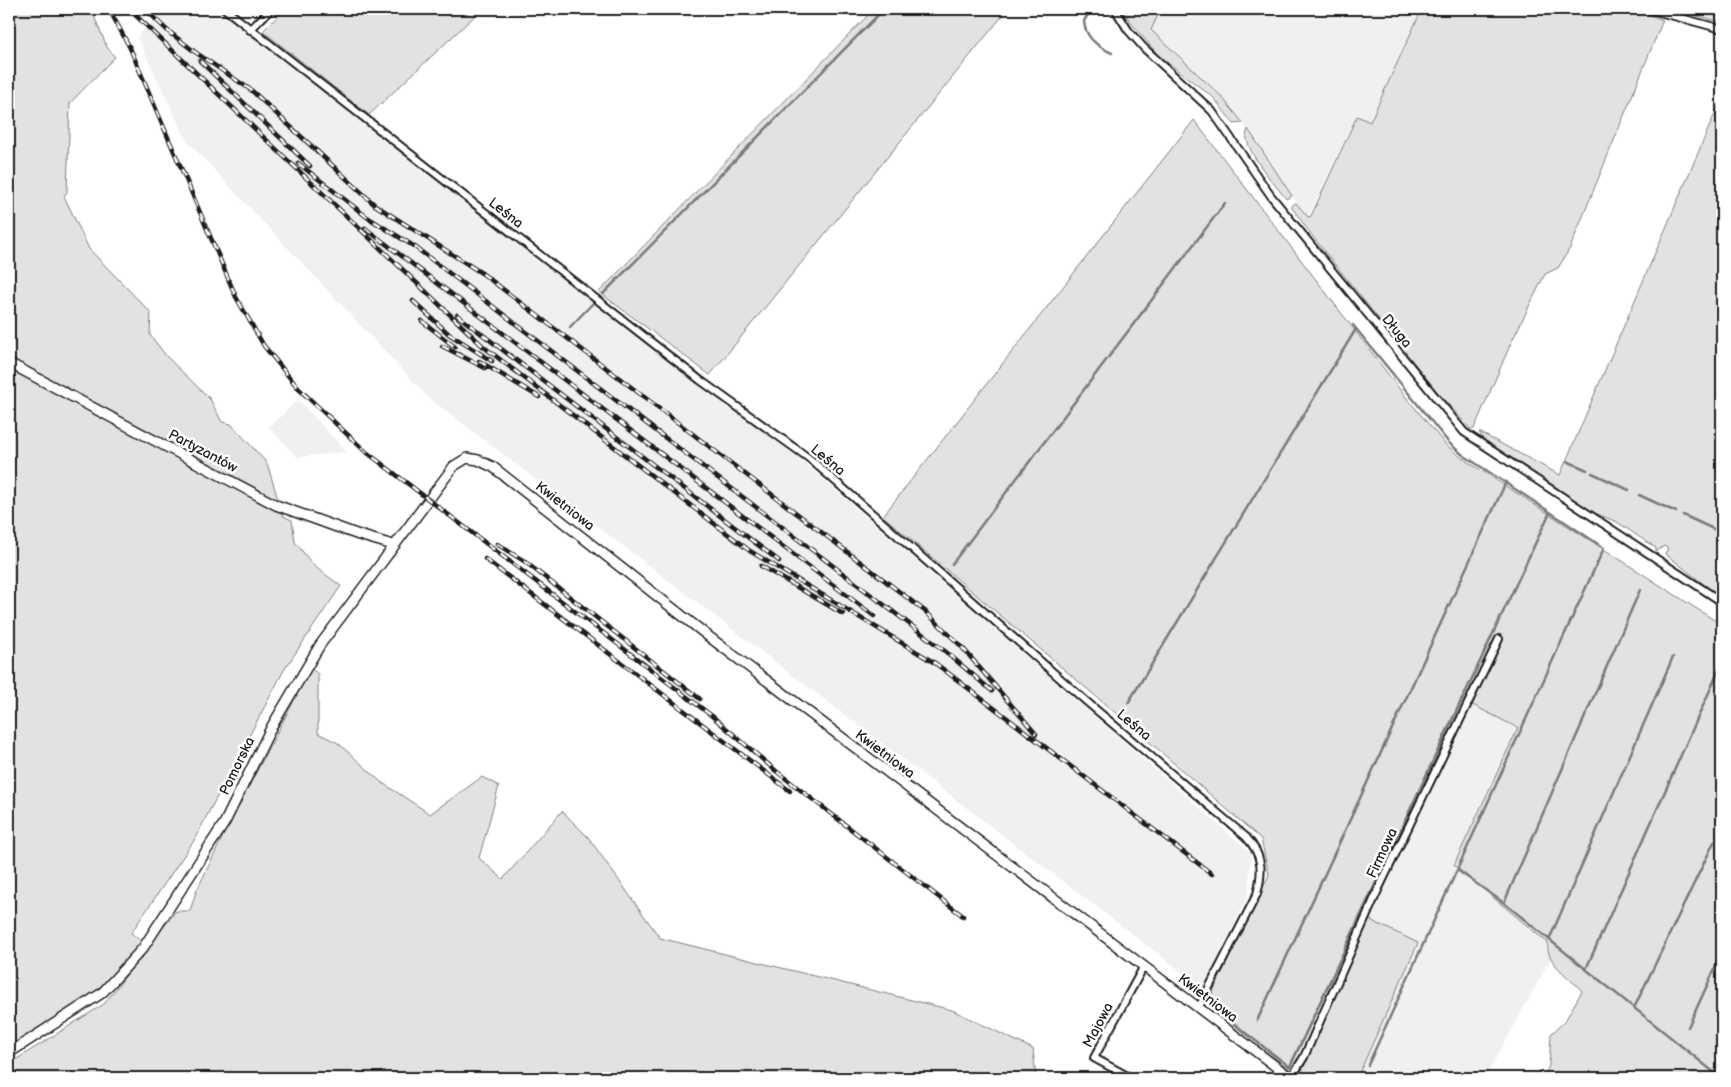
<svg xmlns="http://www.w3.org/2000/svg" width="1731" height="1087" font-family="'Balsamiq Sans',sans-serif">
	<rect width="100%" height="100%" fill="#fff"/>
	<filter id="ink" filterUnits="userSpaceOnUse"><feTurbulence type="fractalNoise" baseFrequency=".02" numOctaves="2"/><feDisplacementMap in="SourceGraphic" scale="10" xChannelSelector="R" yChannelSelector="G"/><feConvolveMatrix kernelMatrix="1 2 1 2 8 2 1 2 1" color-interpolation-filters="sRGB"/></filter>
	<g filter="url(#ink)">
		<path fill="#f0f0f0" d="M164,9H217L546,264V266L806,464L1251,853L1248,896L1203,988L429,398L187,141L137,37Z
			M1161,9H1422L1370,122L1356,117L1308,218L1299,207L1250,132L1221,96L1151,30Z
			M298,400L347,452L297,457L269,427Z
			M1461,698L1518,727L1454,865L1548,943L1546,949L1551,958L1485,1078H1455L1432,1070L1405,1078H1357L1418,944L1369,919L1298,1077L1288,1069Z"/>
		<path fill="#e2e2e2" stroke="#7f7f7f" d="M9,9H91L107,47L115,57L70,103L67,192L64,196L89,249L151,313L150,335L167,357L210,399L222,422L231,424L267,463L283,516L292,520L295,542L314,566L341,586L284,670L193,842L131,933L142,942L98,991L9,1046Z
			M285,9H482L369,115L263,31Z
			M874,9H1008L710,375L599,292Z
			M1122,9H1168H1161L1151,30L1221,96L1243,123L1234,124L1214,98L1159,56L1132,24Z
			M1422,9H1633L1663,20L1570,248L1558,268L1545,274L1511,343L1474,429H1470L1435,389L1309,232L1291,206L1296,203L1308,217L1311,216L1357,116L1370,122Z
			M1670,9L1722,11V22Z
			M1722,97V597C1701,584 1685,568 1665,554L1668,548L1664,546L1656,552V548L1617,522L1595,513L1564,494L1512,458L1501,454L1484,442L1479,432L1560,475Z
			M1194,120L1401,391L1446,445L1462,458L1722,625V1078H1543L1549,1066L1551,1034L1565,1021L1582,991C1571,979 1544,961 1548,943L1454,865L1518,728L1461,699L1288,1069L1209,1000L1269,875L1261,839L1138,732L883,516Z
			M1248,129L1250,132L1292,196L1286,199C1275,184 1239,146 1248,129Z
			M311,668L318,674V733L338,743L381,782L430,814L482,777L499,786L479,858L503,879L562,811L588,837L660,938L952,1010L1033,1049L1036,1078H9V1064L104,1004L176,911H190L196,892L226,830Z
			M1368,919L1418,943L1357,1078H1299Z"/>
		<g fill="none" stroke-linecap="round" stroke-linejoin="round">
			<path stroke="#7a7a7a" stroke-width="2.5" d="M1696,9L1722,16
				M1090,11L1084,21C1085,37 1098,47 1112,53
				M9,30L12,37L9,41
				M603,294L884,9
				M1353,325L1449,443L1463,455L1550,512
				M570,327L594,302
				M1567,461L1587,470
				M1592,473L1629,490
				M1639,495L1676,512
				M1683,515L1722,533
				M952,564L1225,203
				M1128,703L1356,329
				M1457,870L1504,903L1721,1078
				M1504,903L1640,590
				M1549,940L1673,657
				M1586,969L1722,663
				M1210,1006L1290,1067L1550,512L1604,548L1368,1065
				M1634,1008L1714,842
				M1257,1021L1506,482
				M1688,1027L1722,953"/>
			<g stroke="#1c1c1c" stroke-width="10">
				<path id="street" d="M225,9L700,380L810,459L1087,702L1246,837C1263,855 1263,871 1257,894L1199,1007
					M1115,9L1128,30L1144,48L1212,111L1271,196L1464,432L1722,602
					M1648,9L1722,29
					M250,30L271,9
					M1131,1078L1094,1058L1144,966
					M1291,1078L1304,1057L1379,888L1499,639"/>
			</g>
			<g stroke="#1c1c1c" stroke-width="12">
				<path id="secondary" d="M9,363L276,505L359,535L393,545
					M9,1053L102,993L143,948L225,822L272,726L320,645L454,466L467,458L478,460L493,467L708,636L1291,1078"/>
			</g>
			<use href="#street" stroke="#fff" stroke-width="6"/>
			<use href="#secondary" stroke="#fff" stroke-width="9"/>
			<g stroke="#1c1c1c" stroke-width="4.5">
				<path id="rail" d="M109,9L130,48L236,297L264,346L299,389L365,451L712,716L776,771L963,916
					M129,9L484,347L750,551L935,663L1212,874
					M145,9L172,35
					M167,30L195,52L251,90L375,205L483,274L926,612L961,646L1036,734
					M200,61L310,166
					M298,163L367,217L415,247L946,652L992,691
					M365,228L874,616
					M413,301L449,334L492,361
					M457,315L779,561
					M422,321L455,347
					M442,346L485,368
					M479,361L539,397
					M497,544L524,561L700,699
					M485,559L790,791
					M761,566L843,614"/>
			</g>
			<use href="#rail" stroke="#fff" stroke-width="2.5" stroke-dasharray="8" stroke-linecap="butt"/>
		</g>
	</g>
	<g text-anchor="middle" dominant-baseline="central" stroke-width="5" stroke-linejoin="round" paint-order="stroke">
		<g font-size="14" fill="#1c1c1c" stroke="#fff">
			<text transform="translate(506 213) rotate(38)">Leśna</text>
			<text transform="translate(1397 331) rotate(51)">Długa</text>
			<text transform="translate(203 451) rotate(28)">Partyzantów</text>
			<text transform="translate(828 460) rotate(40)">Leśna</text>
			<text transform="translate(565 506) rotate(38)">Kwietniowa</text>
			<text transform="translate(1134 725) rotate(40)">Leśna</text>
			<text transform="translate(885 754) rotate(37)">Kwietniowa</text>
			<text transform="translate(237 766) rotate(-64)">Pomorska</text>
			<text transform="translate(1382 853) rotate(-65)">Firmowa</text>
			<text transform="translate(1208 998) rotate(37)">Kwietniowa</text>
			<text transform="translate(1098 1025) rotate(-62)">Majowa</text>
		</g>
	</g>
	<rect width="1731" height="1087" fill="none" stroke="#fff" stroke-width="30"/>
	<rect x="15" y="15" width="1701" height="1057" fill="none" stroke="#1c1c1c" stroke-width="2" filter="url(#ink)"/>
</svg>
